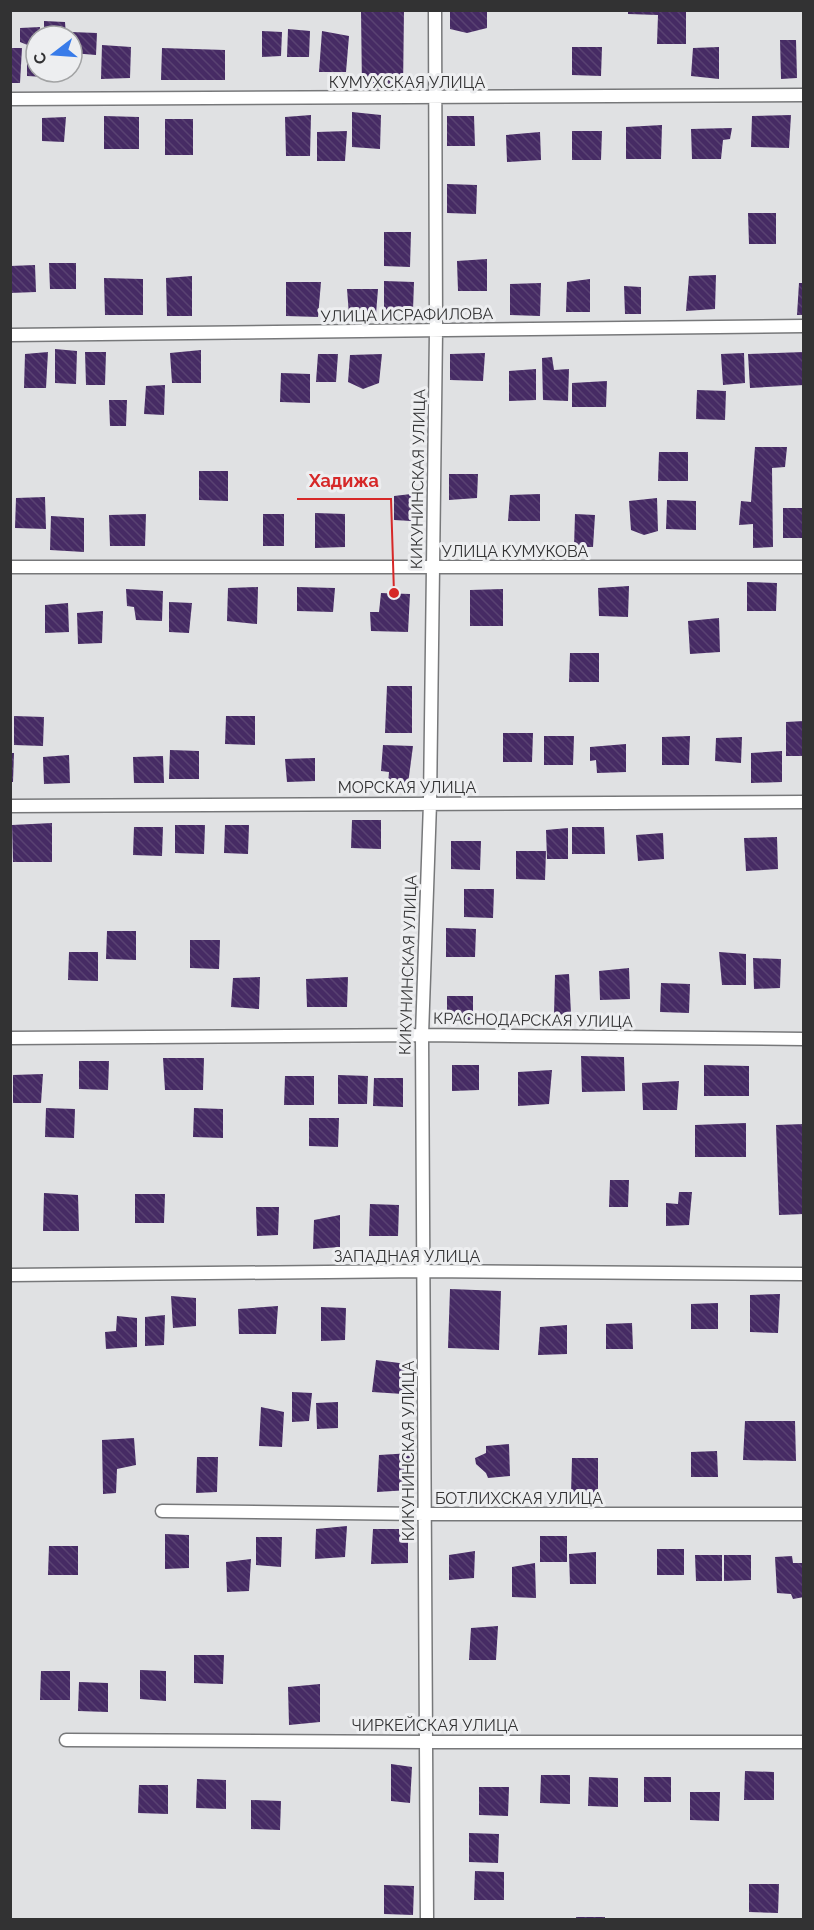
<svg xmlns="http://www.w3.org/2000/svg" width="814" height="1930" font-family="Raleway,sans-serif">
	<defs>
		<pattern id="building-back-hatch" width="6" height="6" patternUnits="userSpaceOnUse" patternTransform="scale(1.5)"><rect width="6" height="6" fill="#462b64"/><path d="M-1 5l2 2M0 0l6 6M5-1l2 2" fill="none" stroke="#594272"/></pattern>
	</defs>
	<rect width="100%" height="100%" fill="#e0e1e3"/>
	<path fill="url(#building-back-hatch)" d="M361,10H404L403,90L362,89Z
		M450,10H487V28L467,33L450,29Z
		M628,10H686V44H657L658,15L628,14Z
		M44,21L65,22L66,36H44Z
		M40,27L39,36H36V46H30L20,42V28Z
		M288,29L310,31L309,57H287Z
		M262,31L282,32L281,56L262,57Z
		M322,31L349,36L346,72H319Z
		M71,32L97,33L96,55L72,53Z
		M780,40H796L797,78L781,79Z
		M102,45L131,47L130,78L101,79Z
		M572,47H602L601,76L572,75Z
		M719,47V79L691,76L693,48Z
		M10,48H22L20,83H10Z
		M162,48L225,50V80H161Z
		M27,51H36V72H45V77L27,76Z
		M352,112L381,115L380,149L352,147Z
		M311,115L310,156H286L285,117Z
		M791,115L789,148L751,147L752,116Z
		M104,116L139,117V149H104Z
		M447,116H474L475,146H447Z
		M66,117L64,142L42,141V118Z
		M165,119H193V155H165Z
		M662,125L661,159H626V127Z
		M732,128L730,139L723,140L721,159H692L691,129Z
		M347,131L345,161H317V132Z
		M572,131H602L601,160H572Z
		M540,132L541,160L507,162L506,135Z
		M447,184L477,185L476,214L447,213Z
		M748,213H776V244H749Z
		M384,232H411L410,267L384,266Z
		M487,259V291H458L457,261Z
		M49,263H76V289H50Z
		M35,265L36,292L10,293V266Z
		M716,275L715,309L686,311L689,276Z
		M192,276V316H167L166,278Z
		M104,278L143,279V315H105Z
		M590,279V312H566L567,282Z
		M384,281L414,282L413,310H384Z
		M286,282H321L318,317L286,316Z
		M541,283L540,316L510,315V284Z
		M799,283H804V315H797Z
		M624,286L641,287V314H625Z
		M347,289H378L376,314L349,315Z
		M55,349L77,351L76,384L55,383Z
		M201,350V383H172L170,353Z
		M48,352L46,388H24L25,354Z
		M85,352H106L105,385H86Z
		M804,352V385L750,388L748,354Z
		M485,353L483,381L450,380V354Z
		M744,353L745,383L723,385L721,354Z
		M318,354H338L336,382H316Z
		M382,354L379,383L363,389L348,382L350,355Z
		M552,357L554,370L569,369L568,401L543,400L542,358Z
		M536,369V400L509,401V371Z
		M281,373L310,374V403L280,402Z
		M607,381L606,407H572V383Z
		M165,385L164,415L144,414L146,386Z
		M697,390L726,391L725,420L696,419Z
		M109,400H127L126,426H110Z
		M755,447H787L785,467L772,468L773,547L753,548V524L739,525L741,501L751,502Z
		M659,452H688V481H658Z
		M199,471H228V501L199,500Z
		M449,474H478L477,498L449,500Z
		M411,494V521L394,520V496Z
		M540,494V521H508L510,495Z
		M45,497L46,529L15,528L16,498Z
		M657,498L658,531L644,535L631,530L629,501Z
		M667,500L696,501V530L666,529Z
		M783,508H804V538H783Z
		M315,513L345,514V547L315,548Z
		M146,514L145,546H110L109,515Z
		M263,514H284V546H263Z
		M575,514L595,515L593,547H574Z
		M51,516L84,518V552L50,550Z
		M747,582L777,583L776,611H747Z
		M629,586L628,617L599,616L598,588Z
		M258,587L257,624L227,621L228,588Z
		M297,587L335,588L333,612L297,611Z
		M126,589L163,591L162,621L136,620L134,607L127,606Z
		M503,589V626H470V590Z
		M381,593L410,594L408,632L371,631L370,612H379Z
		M169,602L192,603L189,633L169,632Z
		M68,603L69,632L45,633V605Z
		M103,611L102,643L78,644L77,613Z
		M719,618L720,652L690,654L688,621Z
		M570,653H599V682H569Z
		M387,686H412V733H385Z
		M14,716L44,717L43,746L14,745Z
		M226,716H255V745L225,744Z
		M804,721V756H786V722Z
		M503,733H533L532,762H503Z
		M544,736H574L573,765H544Z
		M690,736L689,765H662V737Z
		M742,737L741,763L715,761L716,738Z
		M626,744V772L597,773L596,760L590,761V747Z
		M383,745L413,746L408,784H388L389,772L381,771Z
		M170,750L199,751V779H169Z
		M782,751V782L751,783V753Z
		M10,753H14L13,782H10Z
		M69,755L70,783L44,784L43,757Z
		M163,756L164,783H134L133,757Z
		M315,758V781L287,782L285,759Z
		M352,820H381V849L351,848Z
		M52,823V862H13L12,825Z
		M175,825H205L204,854L175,853Z
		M225,825H249L248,854L224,853Z
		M134,827H163L162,856L133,855Z
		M572,827H604L605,854H572Z
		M568,828V859H547L546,830Z
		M663,833L664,859L638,861L636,835Z
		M777,837L778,869L746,871L744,838Z
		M451,841H481L480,870L451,869Z
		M516,851H546L545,880L516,879Z
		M464,889H494L493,918L464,917Z
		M446,928L476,929L475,957H446Z
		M107,931H136V960L106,959Z
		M190,940H220L219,969L190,968Z
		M69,952H98V981L68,980Z
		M719,952L746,954V985H722Z
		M753,958L781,959L780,988L754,989Z
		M629,968L630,999L600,1000L599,971Z
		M569,974L571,1014L554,1015L555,975Z
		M260,977L259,1009L231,1007L233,978Z
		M348,977L347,1007H307L306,979Z
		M661,983L690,984L689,1013L660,1012Z
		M447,996H473V1020L447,1021Z
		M581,1056L624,1057L625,1091L582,1092Z
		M163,1058H204L203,1090H165Z
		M79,1061H109L108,1090L79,1089Z
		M452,1065H479V1090L452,1091Z
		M704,1065L749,1066V1096H704Z
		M552,1070L549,1104L518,1106V1072Z
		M43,1074L41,1103H13V1075Z
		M338,1075L368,1076L367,1104H338Z
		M285,1076H314V1105H284Z
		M374,1078H403V1107L373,1106Z
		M679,1081L677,1110H643L642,1083Z
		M46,1108L75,1109L74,1138L45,1137Z
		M194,1108L223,1109V1138L193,1137Z
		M309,1118H339L338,1147L309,1146Z
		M746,1123V1157H695V1125Z
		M804,1124V1214L779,1215L776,1125Z
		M610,1180H629L628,1207H609Z
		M679,1192H692L689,1225L666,1226V1203L678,1204Z
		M44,1193L78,1195L79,1231H43Z
		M135,1194H165L164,1223H135Z
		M370,1204L399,1205L398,1236H369Z
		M256,1207H279L278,1235L257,1236Z
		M340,1215V1247L313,1249L314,1220Z
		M450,1289L501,1291L499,1350L448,1348Z
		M780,1294L778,1333L750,1332V1295Z
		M171,1296L196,1298V1326L173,1328Z
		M718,1303V1329H691V1304Z
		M278,1306L276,1334H239L238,1309Z
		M321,1307L346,1308L345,1340L321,1341Z
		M165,1315L164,1345L145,1346V1317Z
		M117,1316L137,1318V1347L106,1349L105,1332L116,1331Z
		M632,1323L633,1349H606V1324Z
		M567,1325V1354L538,1355L540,1327Z
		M376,1360L407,1364L403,1394L372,1392Z
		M292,1392L312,1393L309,1421L292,1422Z
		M338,1402V1428L317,1429L316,1403Z
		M261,1407L284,1412L282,1447L259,1446Z
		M745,1421H795L796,1461L743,1460Z
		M134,1438L136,1465L117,1469L116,1493L103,1494L102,1440Z
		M509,1444L510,1476L488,1478L486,1473L476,1464L475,1458L486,1453V1446Z
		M717,1451L718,1477H691V1452Z
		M412,1453L409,1490L377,1492L379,1455Z
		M197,1457H218L217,1492L196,1493Z
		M572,1458H598V1492L571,1494Z
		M347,1526L345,1557L315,1559L316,1529Z
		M373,1529H408V1563L371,1564Z
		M165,1534L189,1535V1568L165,1569Z
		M540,1536H567V1562H540Z
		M256,1537H282L281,1567L256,1565Z
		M49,1546H78V1575H48Z
		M657,1549H684V1575H657Z
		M475,1551L474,1578L449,1580V1555Z
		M596,1552V1584H570L569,1554Z
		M695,1555H722V1581H696Z
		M724,1555H751V1580L724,1581Z
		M792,1556L793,1563H804V1597L793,1599L791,1594L777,1593L775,1557Z
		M251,1559L249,1591L227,1592L226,1562Z
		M535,1563L536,1598L512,1597V1567Z
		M498,1626L496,1660H469L471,1628Z
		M194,1655H224L223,1684L194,1683Z
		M140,1670L166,1671V1701L140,1699Z
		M41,1671H70V1700H40Z
		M79,1682L108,1683V1712L78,1711Z
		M320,1684V1722L289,1725L288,1687Z
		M391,1764L412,1767L410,1803L391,1801Z
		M745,1771L774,1772V1800H744Z
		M541,1775H570V1804L540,1803Z
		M589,1777L618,1778V1807L588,1806Z
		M644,1777H671V1802H644Z
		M197,1779L226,1780V1809L196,1808Z
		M139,1785H168V1814L138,1813Z
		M479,1787H509L508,1816L479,1815Z
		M690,1792H720L719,1821L690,1820Z
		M251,1800L281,1801L280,1830L251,1829Z
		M469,1833L499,1834L498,1863L469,1862Z
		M475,1871L504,1872V1900H474Z
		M749,1884H779L778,1913L749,1912Z
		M384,1885L414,1886L413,1915L384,1914Z
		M576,1917H605V1920H576Z"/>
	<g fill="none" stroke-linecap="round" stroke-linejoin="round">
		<g stroke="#77787a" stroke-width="15">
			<path id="street" d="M10,99L804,95
				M10,335L804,326
				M10,567H804
				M10,806L804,802
				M10,1038L422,1035L804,1039
				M10,1275L423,1271L804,1274
				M162,1511L425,1514H804
				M66,1740L426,1742H804
				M427,1920L422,1035L430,803L436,331L435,10"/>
		</g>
		<use href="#street" stroke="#fff" stroke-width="12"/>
	</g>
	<g text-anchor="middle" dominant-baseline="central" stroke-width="6" stroke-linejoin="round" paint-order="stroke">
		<g font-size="16" fill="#323233" stroke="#edeef0">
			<text x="407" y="82">КУМУХСКАЯ УЛИЦА</text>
			<text transform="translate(407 315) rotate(-1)">УЛИЦА ИСРАФИЛОВА</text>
			<text transform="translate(418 479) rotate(-89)">КИКУНИНСКАЯ УЛИЦА</text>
			<text x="515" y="551">УЛИЦА КУМУКОВА</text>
			<text x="407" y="787">МОРСКАЯ УЛИЦА</text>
			<text transform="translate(408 965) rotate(-88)">КИКУНИНСКАЯ УЛИЦА</text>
			<text transform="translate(533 1020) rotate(1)">КРАСНОДАРСКАЯ УЛИЦА</text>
			<text x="407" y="1256">ЗАПАДНАЯ УЛИЦА</text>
			<text transform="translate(408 1451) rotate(-90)">КИКУНИНСКАЯ УЛИЦА</text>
			<text x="519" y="1498">БОТЛИХСКАЯ УЛИЦА</text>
			<text x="435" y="1725">ЧИРКЕЙСКАЯ УЛИЦА</text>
		</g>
	</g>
	<path fill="none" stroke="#d62828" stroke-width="2" d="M394 593L391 499H297"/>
	<circle fill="#d62828" stroke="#edeef0" stroke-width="2" cx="394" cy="593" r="6"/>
	<g font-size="18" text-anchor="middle" font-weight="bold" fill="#d62828" stroke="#edeef0" stroke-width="6" stroke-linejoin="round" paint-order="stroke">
		<text x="344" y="487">Хадижа</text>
	</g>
	<rect width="814" height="1930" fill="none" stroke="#323233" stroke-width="24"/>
	<g transform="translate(54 54) rotate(253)"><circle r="28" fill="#edeef0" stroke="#a2a3a4" stroke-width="1.5"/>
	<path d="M0-4.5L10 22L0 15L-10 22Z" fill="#387be9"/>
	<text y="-9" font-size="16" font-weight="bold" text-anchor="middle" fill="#323233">С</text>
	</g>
</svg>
